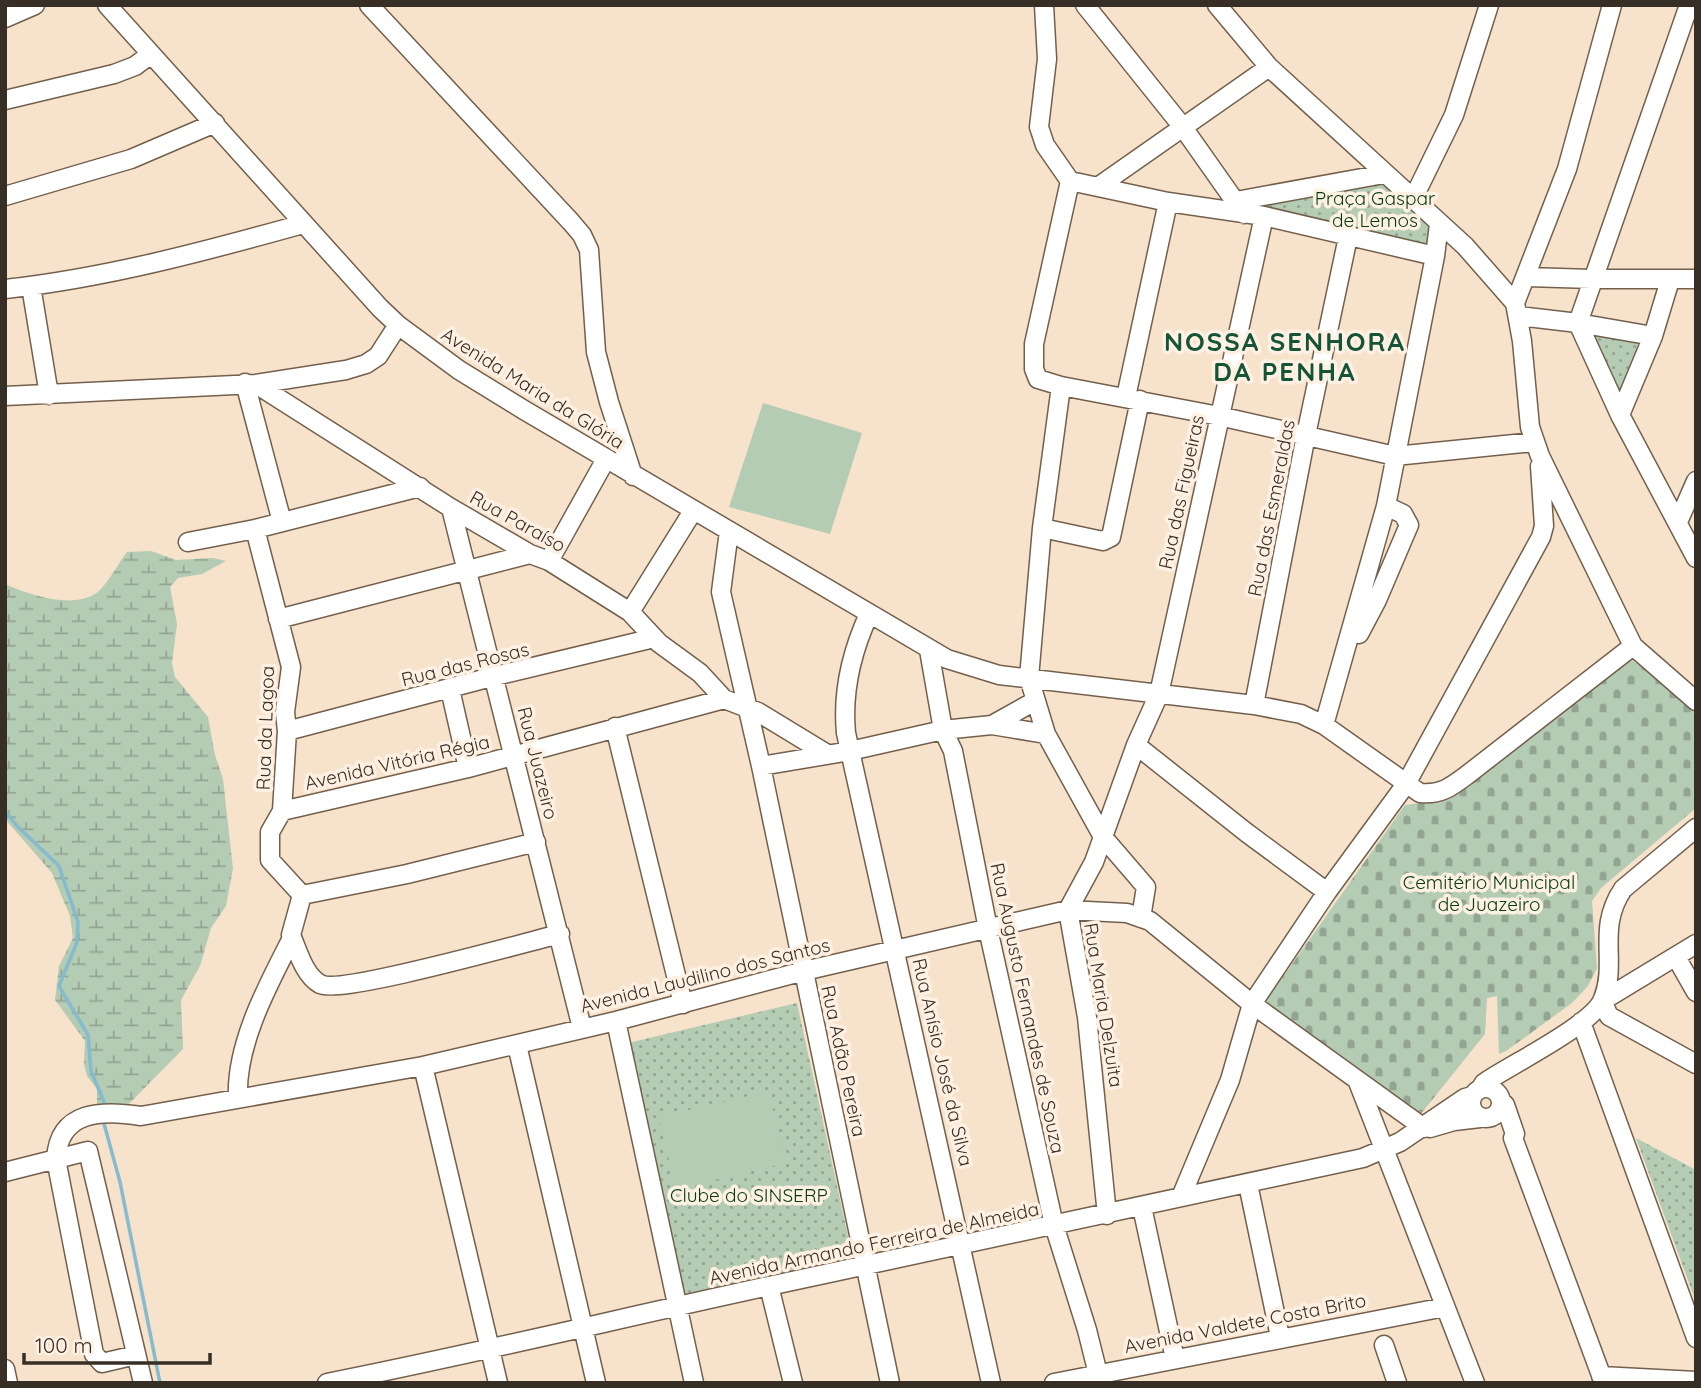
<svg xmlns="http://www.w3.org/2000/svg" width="1701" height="1388" font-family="Quicksand,sans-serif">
	<defs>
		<pattern id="wetland-marsh" width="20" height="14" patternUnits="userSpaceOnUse" patternTransform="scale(1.75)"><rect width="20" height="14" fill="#b4cbb4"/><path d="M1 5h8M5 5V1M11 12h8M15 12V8" fill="none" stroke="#93a592"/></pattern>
		<pattern id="cemetery-stones" width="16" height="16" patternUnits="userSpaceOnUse" patternTransform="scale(1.75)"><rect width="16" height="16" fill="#b4cbb4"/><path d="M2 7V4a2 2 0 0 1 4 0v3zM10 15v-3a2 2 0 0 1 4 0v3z" fill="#93a592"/></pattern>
		<pattern id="park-dots" width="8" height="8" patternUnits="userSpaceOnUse" patternTransform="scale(1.75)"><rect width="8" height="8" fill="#b4cbb4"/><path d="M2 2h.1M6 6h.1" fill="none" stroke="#93a592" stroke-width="1.8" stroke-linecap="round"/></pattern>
	</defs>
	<rect width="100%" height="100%" fill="#f7e2cb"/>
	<path fill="url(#wetland-marsh)" d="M151,551L176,560L213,558L226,561L202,574L178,578L170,587L177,624L172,663L175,677L208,717L215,755L223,779L233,869L226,906L211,928L200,966L181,1000L183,1049L115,1118L97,1113V1089L87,1076L84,1064L85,1041L55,1000L59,966L73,938L70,916L52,873L5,819V584C29,595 79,612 101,589C111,578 118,564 127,552Z"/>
	<path fill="url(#cemetery-stones)" d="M1621,652L1696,708V808L1601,888L1592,901L1597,968L1588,986L1572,1003L1506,1051L1499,1054L1497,996L1487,998L1485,1034L1420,1115L1265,1002L1405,805L1450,799Z"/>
	<path fill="url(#park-dots)" d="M1380,181L1431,225L1429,247L1250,209L1249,203Z
		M1586,330L1644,342L1618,409Z
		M797,1003L853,1259L680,1300L628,1043Z
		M1636,1138L1696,1170V1302Z"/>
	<path fill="#b4cbb4" d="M763,403L862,433L830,534L729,507Z
		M769,1091L786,1163L676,1189L659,1117Z"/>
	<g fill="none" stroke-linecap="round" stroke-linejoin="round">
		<path stroke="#85bbce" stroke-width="3.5" d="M5,811L17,826L59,866L78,922L77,942L59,986L88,1035L91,1071L104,1102V1109
			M103,1120L120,1182L160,1383"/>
		<g stroke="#73604c" stroke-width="21">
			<path id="minor" d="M107,5L380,308L398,325L459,370L524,410L947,659L999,675L1254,705L1301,714L1324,725L1420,793C1441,795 1451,787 1467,775L1633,646
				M369,5L571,222L582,235L589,250L596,352L609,402L633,476
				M1044,5L1047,59L1039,127L1045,145L1070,181
				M1085,5L1182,126L1244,214
				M1217,5L1269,67L1465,246L1515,303L1522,341L1530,427L1540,456L1633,646L1696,701
				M5,18L35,5
				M5,100L114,74L135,66L151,54
				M1070,181L1034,344V369L1038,379L1061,386L1219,416L1395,456L1534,442
				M1070,181L1168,202L1264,216L1435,256
				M1099,186L1269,67
				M5,196L131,159L215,123
				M1413,199L1454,115L1489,5
				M1236,201L1384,174
				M1527,277L1592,279H1696
				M31,286L49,395
				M5,289C106,278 206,251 303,224
				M1515,303L1567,169L1612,5
				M1519,316L1578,323L1653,336
				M1578,323L1689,5
				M1578,323L1620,415L1696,558
				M245,383L282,522
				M256,384L451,508L530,554L549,561L630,612L659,643L700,673L724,699L758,712L827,754
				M1061,386L1042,528L1029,678L1046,734L1103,837L1146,887L1141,918
				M5,396L256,384L346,370L366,364L378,356L398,325
				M1126,397L1168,202
				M1620,415L1653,336L1670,280
				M451,508L582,1028
				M1678,522L1696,481
				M1042,528L1103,541L1111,537L1140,400
				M255,529L291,667L285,712L287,731L282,811L270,832V860L302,895L291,935C298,951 304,975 320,984C341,995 526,942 560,934
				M729,531L721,592L761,766L890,1383
				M188,542L255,529L420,487
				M549,561L606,459
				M630,612L693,511
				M869,614C851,653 842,691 846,733L991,1383
				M278,619L530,554
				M1359,634L1377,600L1409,525L1403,514L1386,506
				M929,650L943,730L953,751L988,929L1054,1225L1087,1330L1098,1374
				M450,689L468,768
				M1254,705L1306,435L1348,237
				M992,725L1035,701
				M1324,725L1386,506L1435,256L1439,224
				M615,727L683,1004
				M287,731L495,676L654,638
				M1136,745L1247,833L1327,892
				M761,766L850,751L943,730L992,725L1046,734
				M282,811L468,768L724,699
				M302,895L407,874L536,842
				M1676,957L1696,992
				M1602,1001L1609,1016L1696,1064
				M1602,1001L1696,944
				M616,1021L694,1383
				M1581,1022L1696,1338
				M517,1045L596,1383
				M423,1066L498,1383
				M1358,1082L1475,1383
				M1471 1103a15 15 0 1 1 30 0a15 15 0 1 1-30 0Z
				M1480,1089L1484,1083C1508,1066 1593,1025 1603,999C1618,961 1596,929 1623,889L1696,828
				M238,1099C235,1045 268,985 292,938
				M1501,1101L1505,1105L1515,1134L1513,1138L1604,1383
				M1430,1128L1454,1121L1480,1118
				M5,1172L88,1151L143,1383
				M1248,1184L1280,1337
				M1181,1197L1230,1080L1252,1004L1327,892L1406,784L1541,537L1544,526L1540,466
				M1142,1207L1175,1359
				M1107,1215L1087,1017L1068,910L1094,862L1136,745L1159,694L1264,216
				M769,1286L793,1383
				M1384,1345L1397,1383
				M136,1355L102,1363L94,1354L56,1159C59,1110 102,1110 141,1116L423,1066L616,1021L804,971L1068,910L1127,913L1150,921L1252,1004L1424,1128
				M5,1369L8,1383
				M1601,1376L1696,1381
				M327,1383C475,1354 621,1318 769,1286C967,1244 1165,1202 1363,1158L1400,1142L1465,1098L1472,1096
				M1054,1383L1445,1307"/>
		</g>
		<use href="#minor" stroke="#fff" stroke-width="18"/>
	</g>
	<g text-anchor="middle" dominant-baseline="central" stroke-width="7" stroke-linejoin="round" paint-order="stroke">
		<g font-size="19" fill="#043b0d" stroke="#fef1e3">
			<text x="1375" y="198">Praça Gaspar<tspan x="1375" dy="22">de Lemos</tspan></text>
			<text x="1489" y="882">Cemitério Municipal<tspan x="1489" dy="22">de Juazeiro</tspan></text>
			<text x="749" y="1195">Clube do SINSERP</text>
		</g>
		<g font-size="19" fill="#372f26" stroke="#fef1e3">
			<text transform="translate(533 388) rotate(32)">Avenida Maria da Glória</text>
			<text transform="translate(1181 492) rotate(-78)">Rua das Figueiras</text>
			<text transform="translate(1271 508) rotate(-79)">Rua das Esmeraldas</text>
			<text transform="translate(518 521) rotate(29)">Rua Paraíso</text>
			<text transform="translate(465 664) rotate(-14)">Rua das Rosas</text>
			<text transform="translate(265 728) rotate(-88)">Rua da Lagoa</text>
			<text transform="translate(397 762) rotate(-13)">Avenida Vitória Régia</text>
			<text transform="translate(538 763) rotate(76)">Rua Juazeiro</text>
			<text transform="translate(705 975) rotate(-14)">Avenida Laudilino dos Santos</text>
			<text transform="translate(1104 1005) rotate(81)">Rua Maria Delzuita</text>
			<text transform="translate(1028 1008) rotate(78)">Rua Augusto Fernandes de Souza</text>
			<text transform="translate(844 1061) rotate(78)">Rua Adão Pereira</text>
			<text transform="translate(943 1062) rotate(77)">Rua Anísio José da Silva</text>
			<text transform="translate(874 1243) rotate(-12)">Avenida Armando Ferreira de Almeida</text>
			<text transform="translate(1245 1323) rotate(-11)">Avenida Valdete Costa Brito</text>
		</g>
		<g font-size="26" font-weight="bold" letter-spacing="2" fill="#155437" stroke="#fef1e3">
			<text x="1285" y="341">NOSSA SENHORA<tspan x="1285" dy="30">DA PENHA</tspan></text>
		</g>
	</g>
	<rect width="1701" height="1388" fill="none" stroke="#372f26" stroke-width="14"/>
	<path d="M24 1353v10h186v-10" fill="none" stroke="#372f26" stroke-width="3.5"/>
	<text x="35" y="1353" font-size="21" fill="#372f26" stroke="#fef1e3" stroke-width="5" paint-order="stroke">100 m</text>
</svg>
